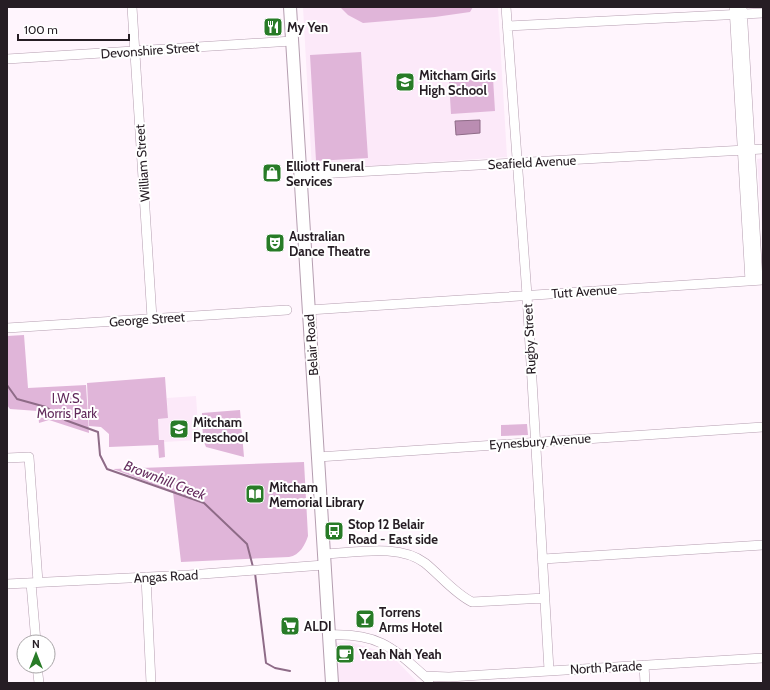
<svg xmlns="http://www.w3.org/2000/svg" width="770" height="690" font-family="Cabin,sans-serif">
	<rect width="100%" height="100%" fill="#fff5fd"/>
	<path fill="#fce9f9" d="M303,7H498L507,157L312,170Z
		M763,158V240L757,159Z
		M196,396L199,440L164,442V440H159L158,419L168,418L167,398Z
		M350,642L390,654L418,683H339L336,643Z"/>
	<path fill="#e0b5d9" d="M340,7H473L470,12L435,17L363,23L348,15Z
		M361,52L368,158L316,161L310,55Z
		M493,78L495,111L451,114L449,81Z
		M24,335L28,388L86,385L89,433L49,420L39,423L38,411L10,409L7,405V336Z
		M165,377L168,418L158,419L159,440H164L165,457L159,458L158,445L109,447V434L101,427L89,426L87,383Z
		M240,410L244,457L206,447L203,440L202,413Z
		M527,424L528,435L501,436V425Z
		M304,462L308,536C305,545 300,555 289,557L181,562L173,492L113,469Z"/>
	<path fill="#ba8db2" stroke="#8e6b87" d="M480,120V133L456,135L455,121Z"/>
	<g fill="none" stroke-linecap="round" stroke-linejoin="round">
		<path stroke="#8e6b87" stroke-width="2" d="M7,385L17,399L46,407L65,420L98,432L100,455L107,469L204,503L247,544L253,567
			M255,573L266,663L275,668L290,671"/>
		<g stroke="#b59eb0" stroke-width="10">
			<path id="minor" d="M132,7L152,318
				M506,7L527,295L549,670
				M734,7L750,281
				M742,7L758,280
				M507,26L763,13
				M7,59L292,41
				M300,175L763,149
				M309,310L763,280
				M7,328L287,310
				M318,457L763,427
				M7,458L29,457L38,582
				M324,554C355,553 399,543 425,563C441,576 454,593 472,602L545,598
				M543,559L763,545
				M146,577L151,683
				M31,583L36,642
				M7,584L189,575L324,565
				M329,635C380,633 393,648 429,680
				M644,665L645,683
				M37,666L39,683
				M425,676L449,677L763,658"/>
		</g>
		<g stroke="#b59eb0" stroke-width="14">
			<path id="major" d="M290,7L332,683"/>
		</g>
		<use href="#minor" stroke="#fff" stroke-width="9"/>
		<use href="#major" stroke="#fff" stroke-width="12"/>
	</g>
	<defs>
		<g id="restaurant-square" transform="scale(1)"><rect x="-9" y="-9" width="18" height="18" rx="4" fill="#287b27" stroke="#fff"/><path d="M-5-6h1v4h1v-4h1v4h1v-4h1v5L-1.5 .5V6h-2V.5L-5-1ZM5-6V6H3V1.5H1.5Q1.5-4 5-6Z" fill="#fff"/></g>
		<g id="school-square" transform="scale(1)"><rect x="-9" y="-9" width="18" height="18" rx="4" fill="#287b27" stroke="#fff"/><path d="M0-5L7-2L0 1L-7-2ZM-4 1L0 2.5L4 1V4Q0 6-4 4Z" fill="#fff"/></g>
		<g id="shop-square" transform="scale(1)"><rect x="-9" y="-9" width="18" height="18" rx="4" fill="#287b27" stroke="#fff"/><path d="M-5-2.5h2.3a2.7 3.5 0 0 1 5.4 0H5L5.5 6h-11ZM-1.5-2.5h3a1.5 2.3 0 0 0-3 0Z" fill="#fff"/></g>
		<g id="theatre-square" transform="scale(1)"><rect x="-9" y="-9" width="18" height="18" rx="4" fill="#287b27" stroke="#fff"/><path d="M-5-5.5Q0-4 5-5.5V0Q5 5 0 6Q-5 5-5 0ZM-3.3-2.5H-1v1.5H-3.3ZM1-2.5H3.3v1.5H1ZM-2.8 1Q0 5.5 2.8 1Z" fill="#fff"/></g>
		<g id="library-square" transform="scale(1)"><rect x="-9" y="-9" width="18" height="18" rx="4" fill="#287b27" stroke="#fff"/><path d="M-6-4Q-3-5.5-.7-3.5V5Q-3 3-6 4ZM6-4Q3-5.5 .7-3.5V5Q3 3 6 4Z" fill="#fff"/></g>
		<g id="bus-square" transform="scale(1)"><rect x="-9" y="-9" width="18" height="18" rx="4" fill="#287b27" stroke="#fff"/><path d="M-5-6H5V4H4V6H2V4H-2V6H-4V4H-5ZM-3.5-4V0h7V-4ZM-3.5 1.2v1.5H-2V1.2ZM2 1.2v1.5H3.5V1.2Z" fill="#fff"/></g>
		<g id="bar-square" transform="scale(1)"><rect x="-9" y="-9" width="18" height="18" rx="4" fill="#287b27" stroke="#fff"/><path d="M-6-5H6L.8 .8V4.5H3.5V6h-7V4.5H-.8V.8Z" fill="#fff"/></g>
		<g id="supermarket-square" transform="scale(1)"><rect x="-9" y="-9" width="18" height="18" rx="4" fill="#287b27" stroke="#fff"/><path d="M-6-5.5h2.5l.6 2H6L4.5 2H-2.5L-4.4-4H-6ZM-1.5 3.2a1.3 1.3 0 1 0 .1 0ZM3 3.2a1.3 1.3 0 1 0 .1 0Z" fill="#fff"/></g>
		<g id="cafe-square" transform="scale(1)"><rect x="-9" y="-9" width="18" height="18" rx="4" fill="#287b27" stroke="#fff"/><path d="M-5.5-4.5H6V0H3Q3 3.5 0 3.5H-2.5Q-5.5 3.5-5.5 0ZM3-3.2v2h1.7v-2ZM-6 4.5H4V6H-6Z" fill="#fff"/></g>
	</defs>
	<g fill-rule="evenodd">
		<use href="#restaurant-square" x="273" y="27"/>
		<use href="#school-square" x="405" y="82"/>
		<use href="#shop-square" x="272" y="173"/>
		<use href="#theatre-square" x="275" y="243"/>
		<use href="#school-square" x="179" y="429"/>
		<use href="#library-square" x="255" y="494"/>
		<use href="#bus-square" x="334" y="531"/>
		<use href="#bar-square" x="365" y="619"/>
		<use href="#supermarket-square" x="290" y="626"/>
		<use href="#cafe-square" x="345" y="654"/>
	</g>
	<g text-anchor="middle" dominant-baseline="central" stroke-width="4" stroke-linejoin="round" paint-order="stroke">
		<g font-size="13" font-weight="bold" fill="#261d24" stroke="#fff" text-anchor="start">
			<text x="287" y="27">My Yen</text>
			<text x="419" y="75">Mitcham Girls<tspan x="419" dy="15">High School</tspan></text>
			<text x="286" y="166">Elliott Funeral<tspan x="286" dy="15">Services</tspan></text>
			<text x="289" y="236">Australian<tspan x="289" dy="15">Dance Theatre</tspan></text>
			<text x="193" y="422">Mitcham<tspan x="193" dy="15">Preschool</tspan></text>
			<text x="269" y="487">Mitcham<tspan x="269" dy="15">Memorial Library</tspan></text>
			<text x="348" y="524">Stop 12 Belair<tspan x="348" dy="15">Road - East side</tspan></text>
			<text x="379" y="612">Torrens<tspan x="379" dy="15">Arms Hotel</tspan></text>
			<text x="304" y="626">ALDI</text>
			<text x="359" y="654">Yeah Nah Yeah</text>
		</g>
		<g font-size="13" fill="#261d24" stroke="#fff">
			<text transform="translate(150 50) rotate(-4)">Devonshire Street</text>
			<text transform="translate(532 162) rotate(-3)">Seafield Avenue</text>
			<text transform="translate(142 163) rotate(-94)">William Street</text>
			<text transform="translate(584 291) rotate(-4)">Tutt Avenue</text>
			<text transform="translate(147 319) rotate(-4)">George Street</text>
			<text transform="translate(529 339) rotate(-93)">Rugby Street</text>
			<text transform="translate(311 345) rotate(-94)">Belair Road</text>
			<text transform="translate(540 441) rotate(-4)">Eynesbury Avenue</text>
			<text transform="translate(166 576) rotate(-3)">Angas Road</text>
			<text transform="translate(606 667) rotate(-3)">North Parade</text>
		</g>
		<g font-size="13" fill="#612a5b" stroke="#fff">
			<text x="67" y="398">I.W.S.<tspan x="67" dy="15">Morris Park</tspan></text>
		</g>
		<g font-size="14" font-style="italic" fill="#672f60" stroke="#fff">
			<text transform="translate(165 480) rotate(21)">Brownhill Creek</text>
		</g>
	</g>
	<rect width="770" height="690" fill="none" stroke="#261d24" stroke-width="16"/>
	<g transform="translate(36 654)"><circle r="19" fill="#ffffff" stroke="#a8a5a7"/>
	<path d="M0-3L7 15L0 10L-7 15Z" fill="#287b27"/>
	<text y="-6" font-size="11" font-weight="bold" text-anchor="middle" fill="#261d24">N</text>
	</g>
	<path d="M18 34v6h111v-6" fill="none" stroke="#261d24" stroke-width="2"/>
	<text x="24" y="34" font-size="12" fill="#261d24" stroke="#ffffff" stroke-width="3" paint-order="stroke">100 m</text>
</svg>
